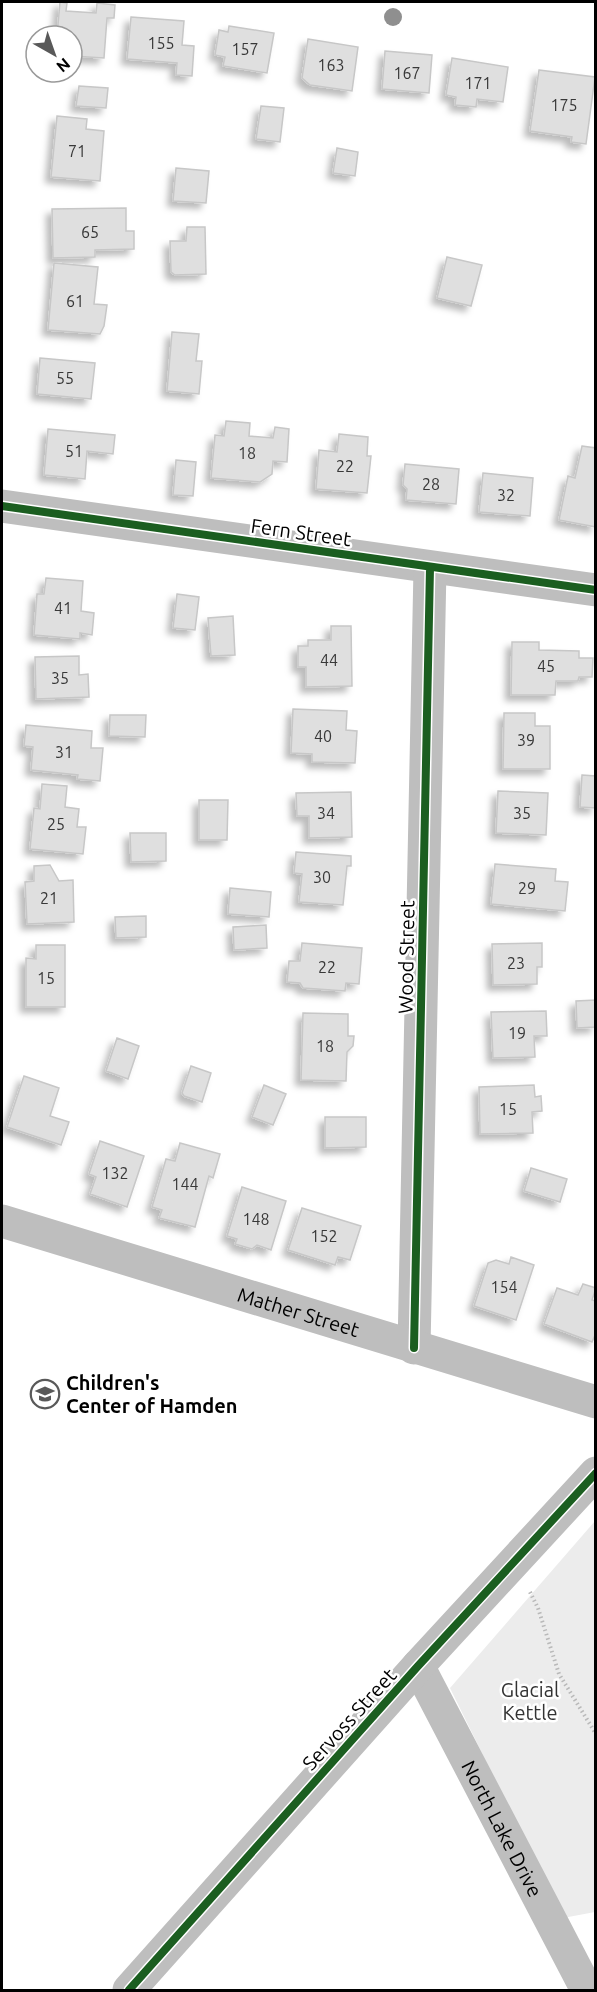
<svg xmlns="http://www.w3.org/2000/svg" width="597" height="1992" font-family="Ubuntu,sans-serif">
	<defs>
		<filter id="shadow"><feDropShadow dx="-5.5" dy="5.5" stdDeviation="3" flood-color="#0004"/></filter>
	</defs>
	<rect width="100%" height="100%" fill="#fff"/>
	<path fill="#ececec" d="M595,1521V1912L563,1918L450,1688Z"/>
	<path fill="#dfdfdf" stroke="#c7c7c7" stroke-width="1.5" filter="url(#shadow)" d="M60,2L67,3L66,11L96,13L97,3L115,5L114,18H107L104,58L72,56V36H57Z
		M131,17L184,21L182,45L194,46L192,76L176,75L177,63L127,59Z
		M229,26L274,33L267,73L223,66L225,57L215,55L219,30L228,32Z
		M308,39L358,47L352,91L310,85L302,78Z
		M385,51L432,55L429,93L382,89Z
		M452,58L508,67L503,102L477,99L476,107L455,105L456,97L446,95Z
		M539,70L595,77L586,144L571,142L572,137L530,131Z
		M79,86L108,88L106,108L76,106Z
		M261,106L284,108L280,142L256,139Z
		M57,116L87,119L86,129L104,131L100,181L51,177Z
		M337,148L358,152L355,176L333,173Z
		M176,168L209,171L206,203L173,201Z
		M126,208V231H134V249L95,250V257L53,258L52,209Z
		M187,227H205L206,274L175,275L171,272L170,241H186Z
		M447,257L482,265L471,306L437,298Z
		M54,263L98,267L94,304L107,305L104,326L100,334L48,330Z
		M172,332L199,334L196,361H202L199,394L167,391Z
		M40,358L95,363L91,399L37,394Z
		M226,421L250,423L249,436L273,438L275,427L289,429L287,462L273,461L272,474L260,482L211,478L215,435L224,436Z
		M48,429L115,435L113,454L87,451L85,479L44,475Z
		M339,434L368,437L367,456H371L367,493L316,489L319,450L337,452Z
		M582,446L596,448V527L559,520L568,476L575,478Z
		M176,460L196,462L193,496L173,495Z
		M405,464L459,469L456,504L406,500L407,489L403,485Z
		M483,473L533,478L530,516L479,512Z
		M46,578L83,581L81,611L94,613L92,635L80,633V639L34,635L37,594H44Z
		M177,594L199,597L195,630L173,628Z
		M233,616L235,655L211,656L208,618Z
		M331,626H351L352,686L306,687V667H298V646H308V640H331Z
		M512,642H539V650L579,651V658H593L592,677H579L578,681H556L555,695H511Z
		M79,656V675L88,674L89,697L36,699L35,657Z
		M293,709L347,711L346,730L357,731L355,763L312,762V754L291,753Z
		M504,713H535V726H550V769H503Z
		M110,715H146L145,737L109,736Z
		M26,725L92,731L91,748H103L100,781L77,779L78,775L31,770L33,747L24,746Z
		M582,775L596,776V808L580,807Z
		M42,784L67,786L65,807L79,809L77,827H86L83,854L30,849L34,808L40,809Z
		M498,791L548,793L546,835L496,833Z
		M351,792L352,837L309,838V816H297L296,793Z
		M199,800H228L227,840H199Z
		M130,833H166V861L131,862Z
		M296,852L351,856V866H347L343,905L299,902L302,874L294,873Z
		M495,864L556,869L555,881L568,882L565,911L491,904Z
		M50,865L59,881L73,880L74,922L27,924L25,882L34,881V866Z
		M230,888L271,892L269,917L228,914Z
		M146,916V937L116,938L115,917Z
		M266,925L267,948L234,950L233,927Z
		M302,943L362,948L359,984L346,983L345,991L303,988L300,983L287,982L289,961H300Z
		M542,943V967H537V984L493,985L492,944Z
		M36,945H65V1007H26V958L36,959Z
		M596,1000V1027L577,1028L576,1001Z
		M546,1011L547,1036H534L535,1057L493,1058L491,1012Z
		M303,1013L348,1014V1036H354L353,1046L347,1052L346,1081L301,1080Z
		M117,1038L139,1046L128,1079L106,1071Z
		M191,1066L211,1073L202,1102L184,1096L182,1093Z
		M24,1076L59,1088L50,1116L69,1122L61,1145L7,1127Z
		M264,1085L286,1094L273,1125L252,1117Z
		M534,1085L535,1097L541,1096L542,1111L532,1112L533,1133L480,1134L479,1087Z
		M325,1117H366V1147L325,1148Z
		M100,1141L144,1156L127,1207L90,1194L96,1177L89,1174Z
		M180,1143L220,1154L213,1178L209,1176L195,1227L159,1218L162,1210L152,1207L166,1159L175,1161Z
		M531,1168L567,1179L560,1202L524,1191Z
		M242,1187L286,1201L271,1250L257,1245L252,1249L235,1244L237,1239L227,1236Z
		M302,1208L361,1226L350,1260L338,1257L335,1265L288,1250Z
		M511,1257L534,1265L516,1320L474,1306L488,1263L496,1260L509,1264Z
		M583,1284L596,1288L592,1300L596,1301V1333L592,1342L544,1324L557,1288L578,1295Z"/>
	<g fill="none" stroke-linecap="round" stroke-linejoin="round">
		<path stroke="#b9b9b9" stroke-width="4" stroke-dasharray="1.5 3" stroke-linecap="butt" d="M530,1592L538,1608L559,1674L596,1734"/>
		<g stroke="#bebebe" stroke-width="33">
			<path d="M2,506L596,590"/>
			<path d="M414,1348L430,568"/>
			<path id="s1" d="M418,1666L587,1990"/>
			<path d="M129,1990L418,1666L596,1473"/>
		</g>
		<path stroke="#bebebe" stroke-width="33" id="s2" d="M2,1221L596,1402"/>
		<g stroke="#fff" stroke-width="11">
			<path id="cycleway" d="M2,506L596,590
				M414,1348L430,568
				M129,1990L418,1666L596,1473"/>
		</g>
		<use href="#cycleway" stroke="#1b5e20" stroke-width="8"/>
	</g>
	<circle fill="#8f8f8f" cx="393" cy="17" r="9"/>
	<defs>
		<g id="school-ring" transform="scale(1.5)"><circle r="9.5" fill="#fff" stroke="#595959" stroke-width="1.5"/><path d="M0-5L7-2L0 1L-7-2ZM-4 1L0 2.5L4 1V4Q0 6-4 4Z" fill="#595959"/></g>
	</defs>
	<g fill-rule="evenodd">
		<use href="#school-ring" x="45" y="1394"/>
	</g>
	<g text-anchor="middle" dominant-baseline="central" stroke-width="5" stroke-linejoin="round" paint-order="stroke">
		<g font-size="16" fill="#383838">
			<text x="161" y="43">155</text>
			<text x="245" y="49">157</text>
			<text x="331" y="65">163</text>
			<text x="407" y="73">167</text>
			<text x="478" y="83">171</text>
			<text x="564" y="105">175</text>
			<text x="77" y="151">71</text>
			<text x="90" y="232">65</text>
			<text x="75" y="301">61</text>
			<text x="65" y="378">55</text>
			<text x="74" y="451">51</text>
			<text x="247" y="453">18</text>
			<text x="345" y="466">22</text>
			<text x="431" y="484">28</text>
			<text x="506" y="495">32</text>
			<text x="63" y="608">41</text>
			<text x="329" y="660">44</text>
			<text x="546" y="666">45</text>
			<text x="60" y="678">35</text>
			<text x="323" y="736">40</text>
			<text x="526" y="740">39</text>
			<text x="64" y="752">31</text>
			<text x="326" y="813">34</text>
			<text x="522" y="813">35</text>
			<text x="56" y="824">25</text>
			<text x="322" y="877">30</text>
			<text x="527" y="888">29</text>
			<text x="49" y="898">21</text>
			<text x="516" y="963">23</text>
			<text x="327" y="967">22</text>
			<text x="46" y="978">15</text>
			<text x="517" y="1033">19</text>
			<text x="325" y="1046">18</text>
			<text x="508" y="1109">15</text>
			<text x="115" y="1173">132</text>
			<text x="185" y="1184">144</text>
			<text x="256" y="1219">148</text>
			<text x="324" y="1236">152</text>
			<text x="504" y="1287">154</text>
		</g>
		<g font-size="20" fill="#000" stroke="#fff">
			<text transform="translate(301 532) rotate(8)">Fern Street</text>
			<text transform="translate(406 957) rotate(-89)">Wood Street</text>
			<text stroke="none"><textPath href="#s2" startOffset="310">Mather Street</textPath></text>
			<text transform="translate(349 1719) rotate(-48)">Servoss Street</text>
			<text stroke="none"><textPath href="#s1" startOffset="183">North Lake Drive</textPath></text>
		</g>
		<g font-size="20" font-weight="bold" fill="#000" stroke="#fff" text-anchor="start">
			<text x="66" y="1382">Children's<tspan x="66" dy="23">Center of Hamden</tspan></text>
		</g>
		<g font-size="20" fill="#333" stroke="#fff">
			<text x="530" y="1689">Glacial<tspan x="530" dy="23">Kettle</tspan></text>
		</g>
	</g>
	<rect width="597" height="1992" fill="none" stroke="#000000" stroke-width="6"/>
	<g transform="translate(54 54) rotate(140)"><circle r="28" fill="#ffffff" stroke="#999999" stroke-width="1.5"/>
	<path d="M0-4.5L10 22L0 15L-10 22Z" fill="#595959"/>
	<text y="-9" font-size="16" font-weight="bold" text-anchor="middle" fill="#000000">N</text>
	</g>
</svg>
